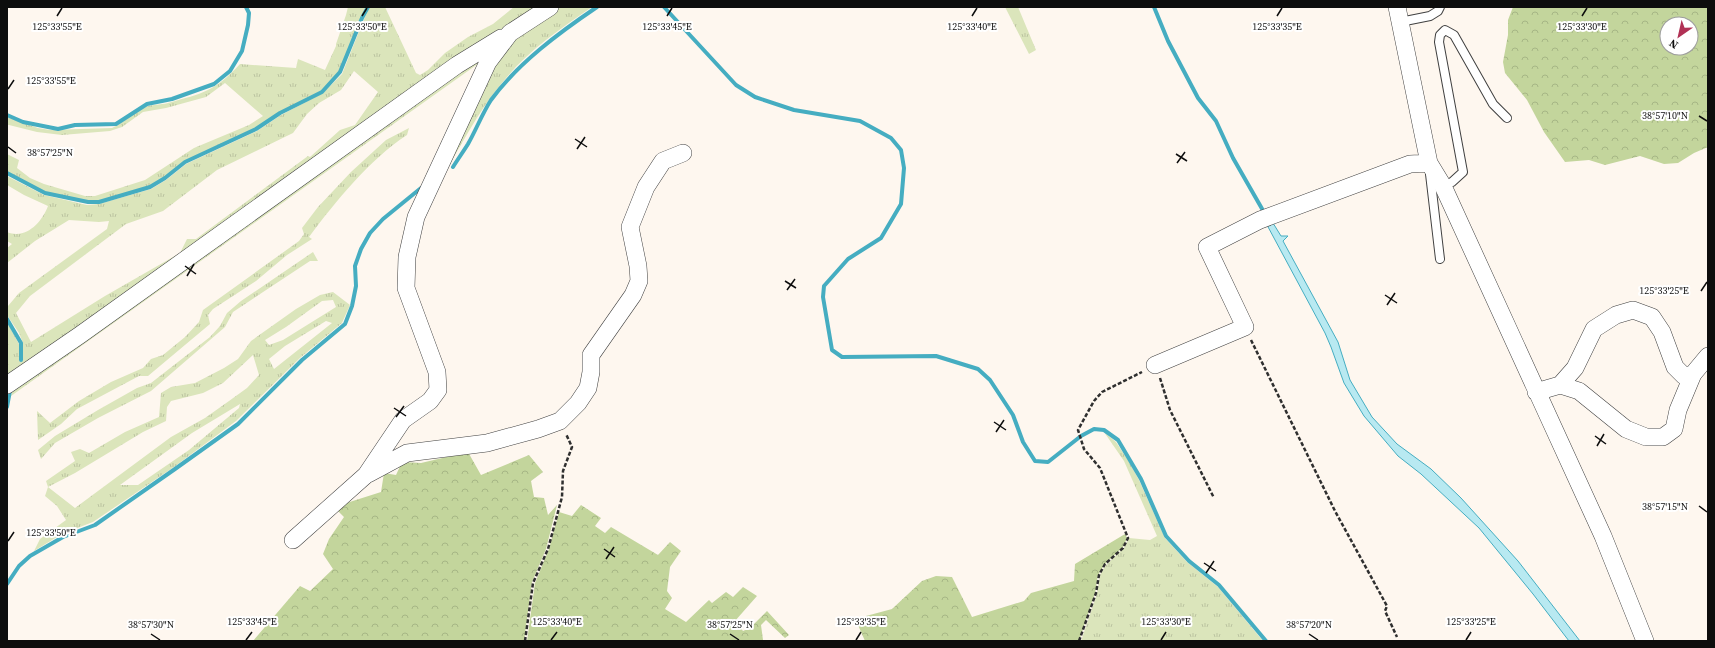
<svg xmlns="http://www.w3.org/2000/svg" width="1715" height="648" font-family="'Source Serif 4',serif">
	<defs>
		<pattern id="grass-tufts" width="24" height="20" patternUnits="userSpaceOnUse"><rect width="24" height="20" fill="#dbe5bb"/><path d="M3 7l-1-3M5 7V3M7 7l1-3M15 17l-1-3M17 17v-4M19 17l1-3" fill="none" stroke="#bbc3a0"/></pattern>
		<pattern id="forest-crowns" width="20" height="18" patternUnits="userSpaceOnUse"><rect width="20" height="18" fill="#c3d59c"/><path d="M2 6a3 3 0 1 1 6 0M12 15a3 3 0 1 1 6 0" fill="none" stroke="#a6b685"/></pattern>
	</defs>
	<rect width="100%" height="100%" fill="#fef7ef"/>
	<path fill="url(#grass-tufts)" fill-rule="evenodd" d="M348,7H367L361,17L343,65L333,80L321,91L280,112L255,128L184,161L165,177L150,186L99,201H88L45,192L7,172V154L19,160L17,168L30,178L44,184L85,196H95L145,180L194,148L249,125L263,116L225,83L206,97L166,108L143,112L122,127L110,131L62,135L37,132L9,125L7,124V117L38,128L50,130L112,128C123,123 132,114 143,108C151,104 160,105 168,103C203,93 214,92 240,64L296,68L298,59L325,70L336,46V44L346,15Z
		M370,7H385L416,73L420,75L428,70L445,53L468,37L493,24L514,7H538L7,380V322L19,344V360L20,362L22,360L23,343L19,333L7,315V304L8,306L19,293L107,229L109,221L99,222L69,220L35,241L7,263V248L12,244L7,241V232C26,240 42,222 48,206L24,195L7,185V176L44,195L87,205L99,204L151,189L166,180L186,164L257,131L281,115L323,93L342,74L364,19ZM354,71L378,92L355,125L340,130L310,157L308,156L196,239H187L180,253L105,296L31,342L16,313L30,296L126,224L163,211L217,170L293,133L307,114L319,103L341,90Z
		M556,7H592C563,27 529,50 507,77C484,103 467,134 450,164L442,169L500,48Z
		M1005,7H1018L1036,50L1029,54Z
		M485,53L482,61L11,396L13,388Z
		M409,128L407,135C369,160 336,201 309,237L312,239L287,255L256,281L213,309L208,315L210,324L148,376H139L77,409L61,424L38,440L37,411L50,423L79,401L111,382L143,368L151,359L163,355L185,337L199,322L203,310L299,241L304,234L302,228L318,207L351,172L386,140Z
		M313,252L318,261H310L233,312L225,327L151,391L98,418L55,443L41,459L38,450L55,436L98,410L137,388L151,383L210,337L220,326L227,313L241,301Z
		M333,292L350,305L342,323L300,358L236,421L174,467L93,522L62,534L34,551L40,539L66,520L57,506L45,496L48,487L46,481L75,461L71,452L80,449L89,453L125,432L159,417L161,393L171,387L195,383L224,368L238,359L251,341L296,309L320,295ZM333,300L336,307L283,340L269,345L265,340L286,327L322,301ZM326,321L332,323L274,369L269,359L285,346ZM253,355L259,375L247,388L229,401L205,418L171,437L75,508L48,487L75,473L143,432L166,421L167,407L171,401L203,393L223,383ZM240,404L239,408L189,450L138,485H120L192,433Z
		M1104,432L1116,442L1128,460L1139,480L1165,538L1187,562L1218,587L1263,641H1081L1097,594L1100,575L1106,565L1124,548L1129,538L1150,540L1157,536L1124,461Z"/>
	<path fill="url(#forest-crowns)" fill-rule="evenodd" d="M1513,7H1708V147L1694,153L1678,163L1664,164L1640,156L1605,165L1589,160L1565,162L1544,132L1527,100L1505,73L1503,62L1508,35V20ZM1667,24H1691V48H1667Z
		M468,452L481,475L529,455L543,472L531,481L534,497L544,498L548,515L557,505L546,549L532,582L524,641H253L300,586L310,591L333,569L323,554L329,539L344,517L334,507L381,492L384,473L396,475L402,462L421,463Z
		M581,505L601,518L595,526L605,533L611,527L658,555L670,542L681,551L670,567L667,591L672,598L665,609L686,622L709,600L712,603L726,592L733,597L743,587L757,596L735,621L743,631L750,628L767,611L789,635L785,638L766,620L761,625L763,640L765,641H527L535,583L549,549L559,512L572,516Z
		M1125,534L1127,538L1123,547L1105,564L1098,575L1095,593L1079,641H865L858,625L866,616L892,609L922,581L936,576L952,577L972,617L1024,601L1031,593L1074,581L1075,564Z"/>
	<path fill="#b8e9f1" stroke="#45adc1" d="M1273,223L1281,236H1288L1283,241L1338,342L1350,380L1372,417L1397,444L1431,469L1461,498L1518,561L1580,641H1569L1533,594L1479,528L1421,474L1398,456L1364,416L1344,383L1331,347L1325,333L1267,225Z"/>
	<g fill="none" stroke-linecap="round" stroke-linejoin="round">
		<path stroke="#45adc1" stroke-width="4" d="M664,7L736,85L755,97L794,110L860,121L891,138L901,150L904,168L901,204L881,238L848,259L824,286L823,297L832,350L842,357L936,356L978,369L990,380L1013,415L1023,442L1035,461L1048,462L1081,436L1094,429L1104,430L1118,440L1141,479L1166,536L1189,561L1219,585L1266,641
			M1154,7L1168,41L1198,98L1216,121L1233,158L1265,214
			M7,115L23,122L58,129L75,125L116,124L147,104L172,99L214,84L230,71L242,51L248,25L249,13L246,7
			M453,167C458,159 463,152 468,144C476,130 482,114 491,100C518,63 560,32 597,7
			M7,173L45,193L88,202H99L150,187L165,178L185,162L256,129L280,113L322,92L340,72L362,18L368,7
			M7,319L21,343V360
			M7,407L10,391
			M7,584L19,566L30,556L63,537L95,525L175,469L238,424L302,360L345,324L352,306L356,286L355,266L361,249L370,233L383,219L421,188"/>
		<g stroke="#404040" stroke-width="10">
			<path id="lane" d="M1400,22L1430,16L1438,11L1440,7
				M1430,174L1440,259
				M1443,186L1452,182L1463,172L1439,42L1440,35L1445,30L1454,35L1493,104L1507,118"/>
		</g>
		<g stroke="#404040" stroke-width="18">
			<path id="street" d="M1397,7L1429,163L1443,186L1603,536L1645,641
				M1155,365L1245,327L1207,247L1260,220L1410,164L1429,163
				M7,385L80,335L457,65L501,38
				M1560,385L1579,391L1626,429L1646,437H1663L1674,429L1678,410L1693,374
				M1536,392L1560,385L1575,368L1594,329L1616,315L1633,310L1652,317L1662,332L1675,367L1684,376L1693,374L1708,356
				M368,474L407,453L487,443L538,429L560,421L578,403L588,388L591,372V355L633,295L639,281L638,266L630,227L646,187L663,161L683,153
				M293,540L366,475L403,420L430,401L438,390L437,372L406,288L407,257L416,217L488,62L510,33L550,7"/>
		</g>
		<path stroke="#2f2f2f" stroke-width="2.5" stroke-dasharray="4 2" stroke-linecap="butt" d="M1251,340L1335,511L1387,606L1385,611L1397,637
			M1160,378L1170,410L1214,498
			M525,641L533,583L548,549L562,497L563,471L572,447L566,434
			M1079,641L1096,593L1099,575L1105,564L1123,548L1128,538L1100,468L1084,449L1078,430L1094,401L1102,392L1142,372"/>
		<use href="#lane" stroke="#fff" stroke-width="8"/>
		<use href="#street" stroke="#fff" stroke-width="17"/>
	</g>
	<path fill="none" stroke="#0d0d0d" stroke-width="1.5" d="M57,16L62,8M362,16L367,8M667,16L672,8M972,16L977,8M1277,16L1282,8M1582,16L1587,8M8,89L14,80M1699,116L1707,121M575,139L587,147M8,147L16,153M577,149L585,137M1176,154L1187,161M1177,163L1185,152M185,266L196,274M187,276L194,264M785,281L796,288M787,290L795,279M1701,291L1707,282M1385,295L1397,303M1387,305L1395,293M394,408L406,416M396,417L404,406M994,422L1006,430M996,432L1004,420M1595,436L1606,444M1597,446L1604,434M1699,506L1707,512M8,541L14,532M604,549L615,557M606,559L614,547M1204,563L1216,571M1206,573L1214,561M151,634L160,640M730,634L739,640M1309,634L1318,640M246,640L252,632M551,640L557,632M856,640L861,632M1161,640L1166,632M1466,640L1471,632"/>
	<g font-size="10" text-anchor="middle" fill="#0d0d0d" stroke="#fff" stroke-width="4" stroke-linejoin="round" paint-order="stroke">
		<text x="57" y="30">125°33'55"E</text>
		<text x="362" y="30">125°33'50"E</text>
		<text x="667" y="30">125°33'45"E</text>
		<text x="972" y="30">125°33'40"E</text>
		<text x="1277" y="30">125°33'35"E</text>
		<text x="1582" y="30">125°33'30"E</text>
		<text x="51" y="84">125°33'55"E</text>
		<text x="1665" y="119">38°57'10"N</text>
		<text x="50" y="156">38°57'25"N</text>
		<text x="1664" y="294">125°33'25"E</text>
		<text x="1665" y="510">38°57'15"N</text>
		<text x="51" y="536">125°33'50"E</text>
		<text x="252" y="625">125°33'45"E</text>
		<text x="557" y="625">125°33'40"E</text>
		<text x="861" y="625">125°33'35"E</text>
		<text x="1166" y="625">125°33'30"E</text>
		<text x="1471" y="625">125°33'25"E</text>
		<text x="151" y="628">38°57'30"N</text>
		<text x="730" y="628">38°57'25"N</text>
		<text x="1309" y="628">38°57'20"N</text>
	</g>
	<rect width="1715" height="648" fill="none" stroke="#0d0d0d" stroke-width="16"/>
	<g transform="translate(1679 36) rotate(214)"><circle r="19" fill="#ffffff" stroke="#9e9e9e"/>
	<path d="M0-3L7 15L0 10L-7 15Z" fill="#b13155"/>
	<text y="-6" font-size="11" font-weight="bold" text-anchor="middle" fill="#0d0d0d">N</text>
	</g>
</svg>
